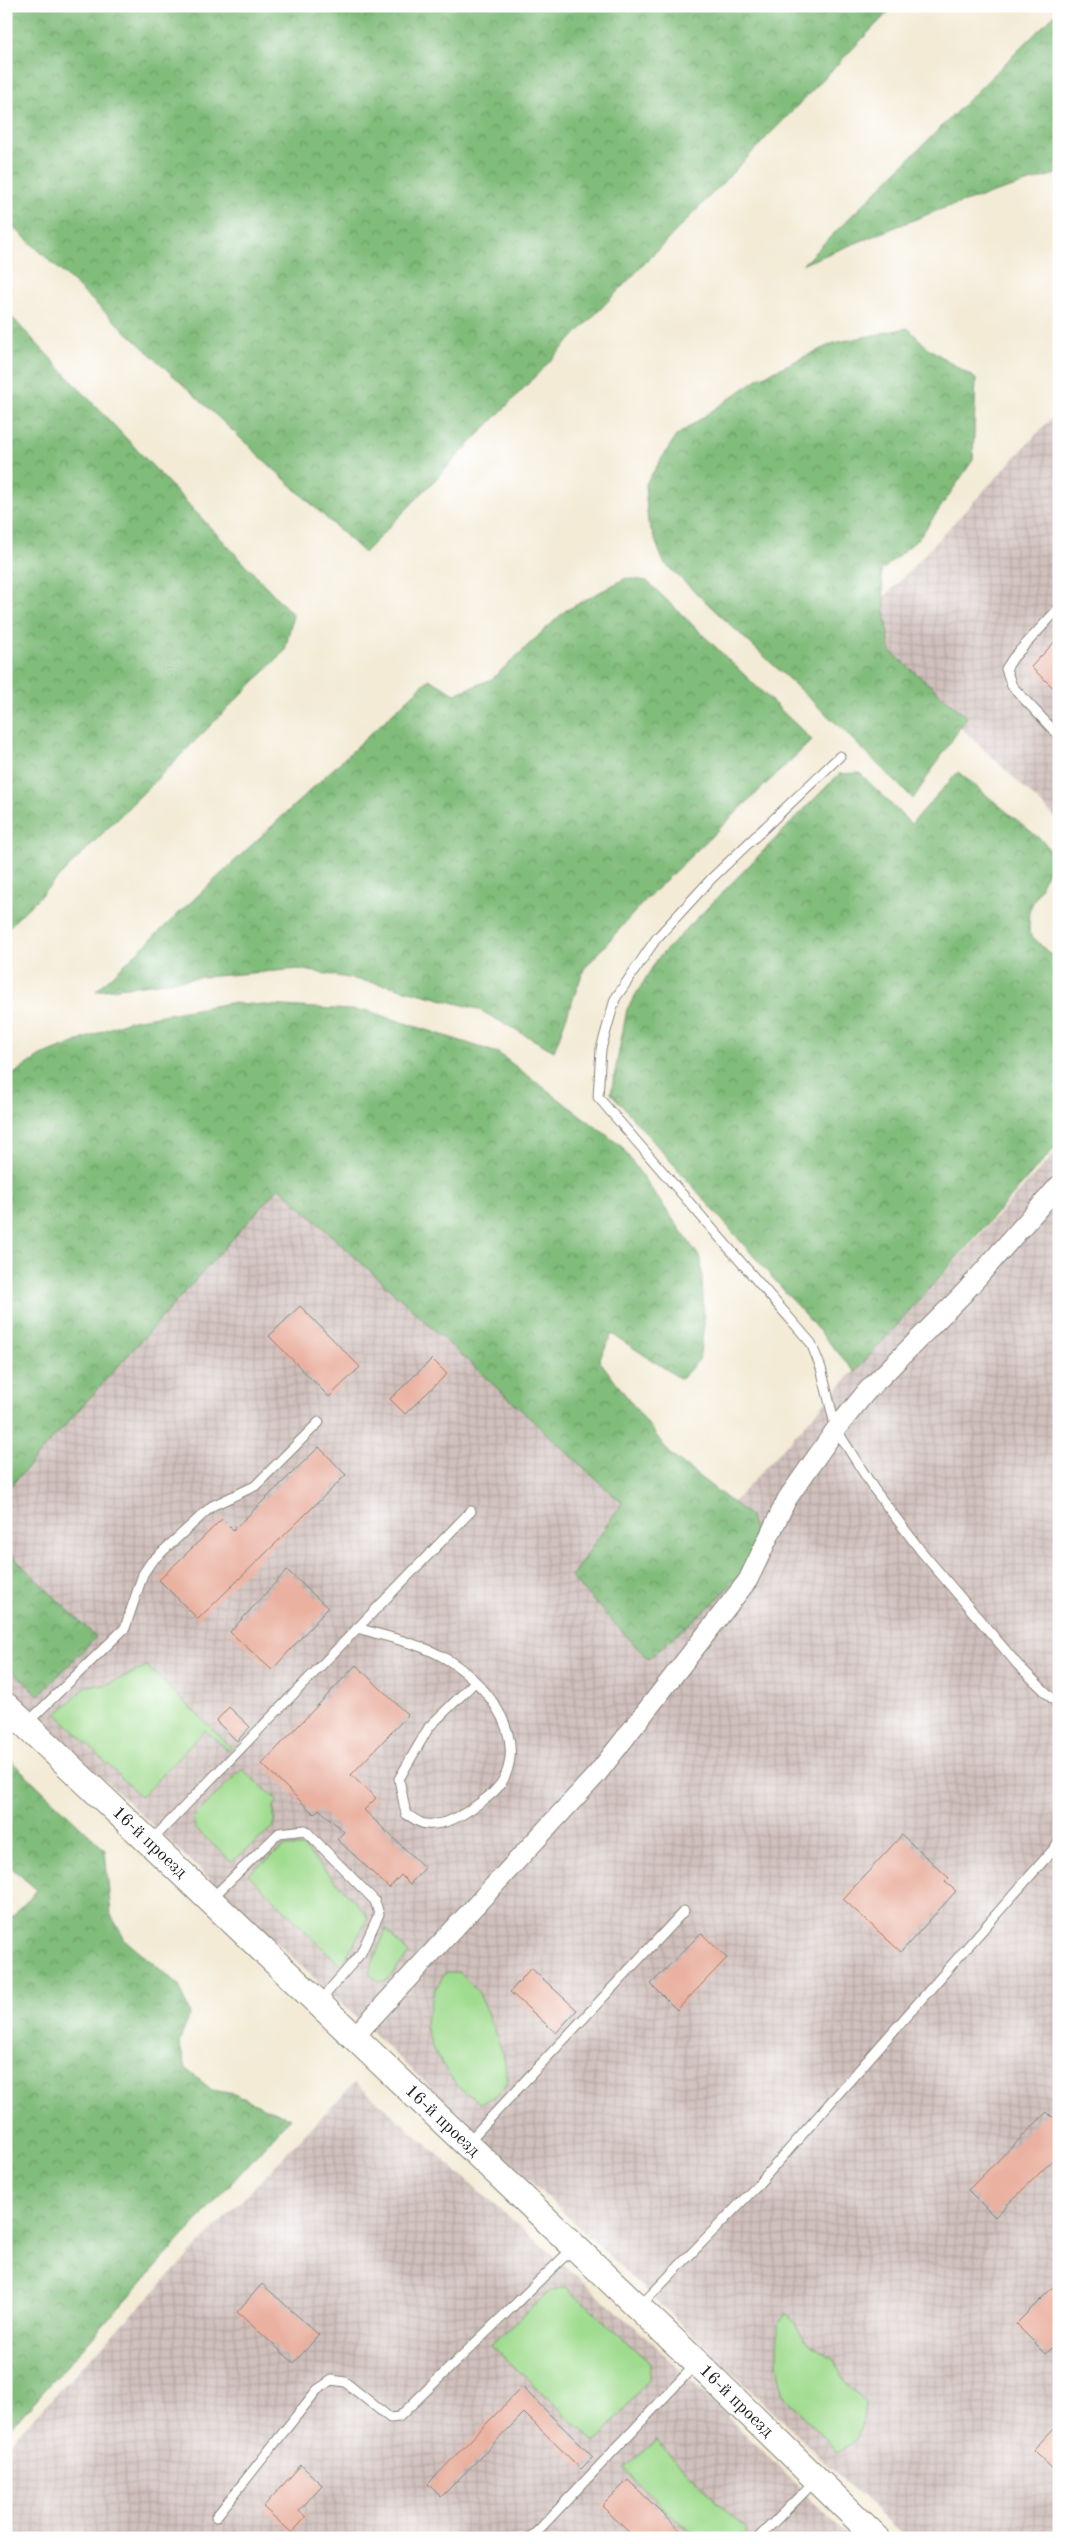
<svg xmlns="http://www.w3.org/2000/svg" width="1065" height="2544" font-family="'Old Standard TT',serif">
	<defs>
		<pattern id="industrial-grid" width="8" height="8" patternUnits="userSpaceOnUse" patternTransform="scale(1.25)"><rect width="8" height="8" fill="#d0c0bc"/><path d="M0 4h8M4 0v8" fill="none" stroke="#b2a4a1"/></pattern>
		<pattern id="forest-crowns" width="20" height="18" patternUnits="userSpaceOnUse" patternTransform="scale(1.25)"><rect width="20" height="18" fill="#80bc7a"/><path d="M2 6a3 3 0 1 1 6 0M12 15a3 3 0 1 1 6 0" fill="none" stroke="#689863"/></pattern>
	</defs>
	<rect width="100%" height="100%" fill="#fff"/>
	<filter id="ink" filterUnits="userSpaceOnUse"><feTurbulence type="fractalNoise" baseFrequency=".02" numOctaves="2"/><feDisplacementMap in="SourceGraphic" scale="10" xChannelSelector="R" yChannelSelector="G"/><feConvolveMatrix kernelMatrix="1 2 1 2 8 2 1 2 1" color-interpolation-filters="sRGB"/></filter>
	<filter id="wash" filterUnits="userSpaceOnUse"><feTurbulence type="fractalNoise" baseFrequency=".0096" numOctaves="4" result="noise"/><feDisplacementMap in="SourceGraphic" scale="20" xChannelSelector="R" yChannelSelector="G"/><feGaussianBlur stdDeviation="1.12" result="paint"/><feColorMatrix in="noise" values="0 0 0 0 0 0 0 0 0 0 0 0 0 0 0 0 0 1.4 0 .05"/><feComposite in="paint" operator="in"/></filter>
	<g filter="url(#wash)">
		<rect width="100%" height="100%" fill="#f3ebd6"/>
		<path fill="url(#industrial-grid)" d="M1059,410V821L856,628Z
			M1059,1149V2538H905L678,2321L6,1687V1460L291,1150L704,1534Z
			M355,2082L651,2341L850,2538H6V2446Z"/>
		<path fill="#a0dc8f" stroke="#5e7c56" d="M147,1666L232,1748L229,1751L205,1730L141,1797L57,1714L87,1686L106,1685Z
			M242,1769L278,1801L274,1806V1827L232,1862L195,1828L193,1818Z
			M284,1847H303L364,1911L368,1919L341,1966L248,1874Z
			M386,1929L409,1954L387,1980L379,1982L369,1972Z
			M446,1972H459L479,1993L503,2053L508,2080L498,2095L481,2103L457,2086L433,2050L425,2025L434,1991Z
			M566,2287L650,2363V2378L596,2443L491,2345L551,2290Z
			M787,2313L805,2340L833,2359L845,2382L866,2402C862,2422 860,2446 837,2452L782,2393L777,2362L778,2324Z
			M656,2441L746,2530L739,2538H696L623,2469Z"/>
		<path fill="url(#forest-crowns)" stroke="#4e6c4b" d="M6,6H894L364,553L6,220Z
			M1059,10V173L941,209L803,264Z
			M6,311L293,615L285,651L6,930Z
			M908,328L928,348L976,379L973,460L920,537L881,571L890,651L967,717L913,799L840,727L664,563L648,522L645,485L676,436L759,378L834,343Z
			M626,578L647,581L812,740L647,898L584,969L554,1051L478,1009L391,986L299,969L204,977L96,991L429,679L455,694L492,679L565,611Z
			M958,772L1045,843L1054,858L1029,911V933L1059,963V1143L855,1372L611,1093L627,1009L658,958L839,774L860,773L911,824Z
			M230,1003L368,1011L498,1053L621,1146L701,1259L704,1324L699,1360L681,1379L612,1334L599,1360L671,1455L750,1516L755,1535L748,1565L716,1601L648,1659L571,1577L622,1503L279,1187L6,1491V1079L39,1057L128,1021Z
			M6,1550L96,1637L39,1695L6,1665Z
			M6,1756L105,1850L111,1915L125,1940L179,1985L190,2014L179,2043L187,2070L212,2090L234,2094L290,2118L6,2433V1924L37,1890L6,1863Z"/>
		<g id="blocks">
			<path fill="#eab1a0" d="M1059,637V693L1031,667Z
				M300,1306L360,1367L329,1397L269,1336Z
				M432,1359L447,1374L405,1414L390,1399Z
				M319,1447L346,1475L198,1619L159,1580L222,1519L233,1530Z
				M287,1570L328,1608L272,1670L230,1632Z
				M356,1665L408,1715L351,1775L376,1798L364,1810L425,1868L410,1884L401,1875L389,1888L337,1839L344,1832L319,1809L314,1814L262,1764Z
				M229,1707L250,1727L237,1741L216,1721Z
				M902,1835L949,1878L945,1882L956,1891L901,1952L843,1899Z
				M701,1933L727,1958L677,2010L651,1984Z
				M531,1968L577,2010L556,2033L510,1992Z
				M1047,2112L1059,2124V2154L995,2217L968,2190Z
				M1059,2281V2341L1046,2354L1016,2324Z
				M262,2284L319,2335L294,2363L237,2312Z
				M522,2387L593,2457L581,2469L524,2413L441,2497L428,2484Z
				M1059,2423V2475L1033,2450Z
				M301,2465L322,2485L299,2511L306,2517L292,2533L263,2507Z
				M628,2480L688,2538H635L602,2506Z"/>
		</g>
	</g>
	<g filter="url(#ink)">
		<use href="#blocks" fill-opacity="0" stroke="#888479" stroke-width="1"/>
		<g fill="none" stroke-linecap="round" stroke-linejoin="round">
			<g stroke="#888479" stroke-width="11">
				<path id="lane" d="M1059,608L1013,658L1006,669L1012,686L1059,736
					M840,756L712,878L656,939L615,999L601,1049L598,1097L811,1343L821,1368L836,1429L874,1489L921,1551L1018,1665L1059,1705
					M357,1628C384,1636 418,1643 443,1657C481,1678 524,1728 506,1774C500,1790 484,1800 471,1809C458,1818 443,1826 426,1824C420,1824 412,1817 406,1814L399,1779L429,1727L475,1682
					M27,1723L125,1628L143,1574L151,1562L212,1506L255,1486L319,1422
					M151,1841L471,1511
					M212,1898L279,1833L305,1830L375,1901L379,1914L361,1953L320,2001
					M468,2142L684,1911
					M641,2305L755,2188L1059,1843
					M216,2517L317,2390L332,2380L345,2382L390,2418L399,2417L573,2248
					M531,2538L695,2365
					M758,2538L815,2481"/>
			</g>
			<g stroke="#888479" stroke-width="21">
				<path id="street" d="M354,2037L597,1774L748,1580L787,1499L836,1429L867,1391L963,1294L1059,1185"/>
			</g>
			<g stroke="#888479" stroke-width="28">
				<g id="secondary">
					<path id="s1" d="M6,1706L697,2363L877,2538"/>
				</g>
			</g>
			<use href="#lane" stroke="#fff" stroke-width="9"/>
			<use href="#street" stroke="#fff" stroke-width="19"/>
			<use href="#secondary" stroke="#fff" stroke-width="26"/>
		</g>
	</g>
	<g text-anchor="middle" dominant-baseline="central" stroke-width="4" stroke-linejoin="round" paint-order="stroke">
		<g font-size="18" fill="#1c1c1c" stroke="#fff">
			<text stroke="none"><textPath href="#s1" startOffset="198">16-й проезд</textPath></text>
			<text stroke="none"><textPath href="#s1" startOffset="602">16-й проезд</textPath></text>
			<text stroke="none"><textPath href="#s1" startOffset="1008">16-й проезд</textPath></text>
		</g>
	</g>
	<rect width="1065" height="2544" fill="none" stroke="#fff" stroke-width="25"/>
</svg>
